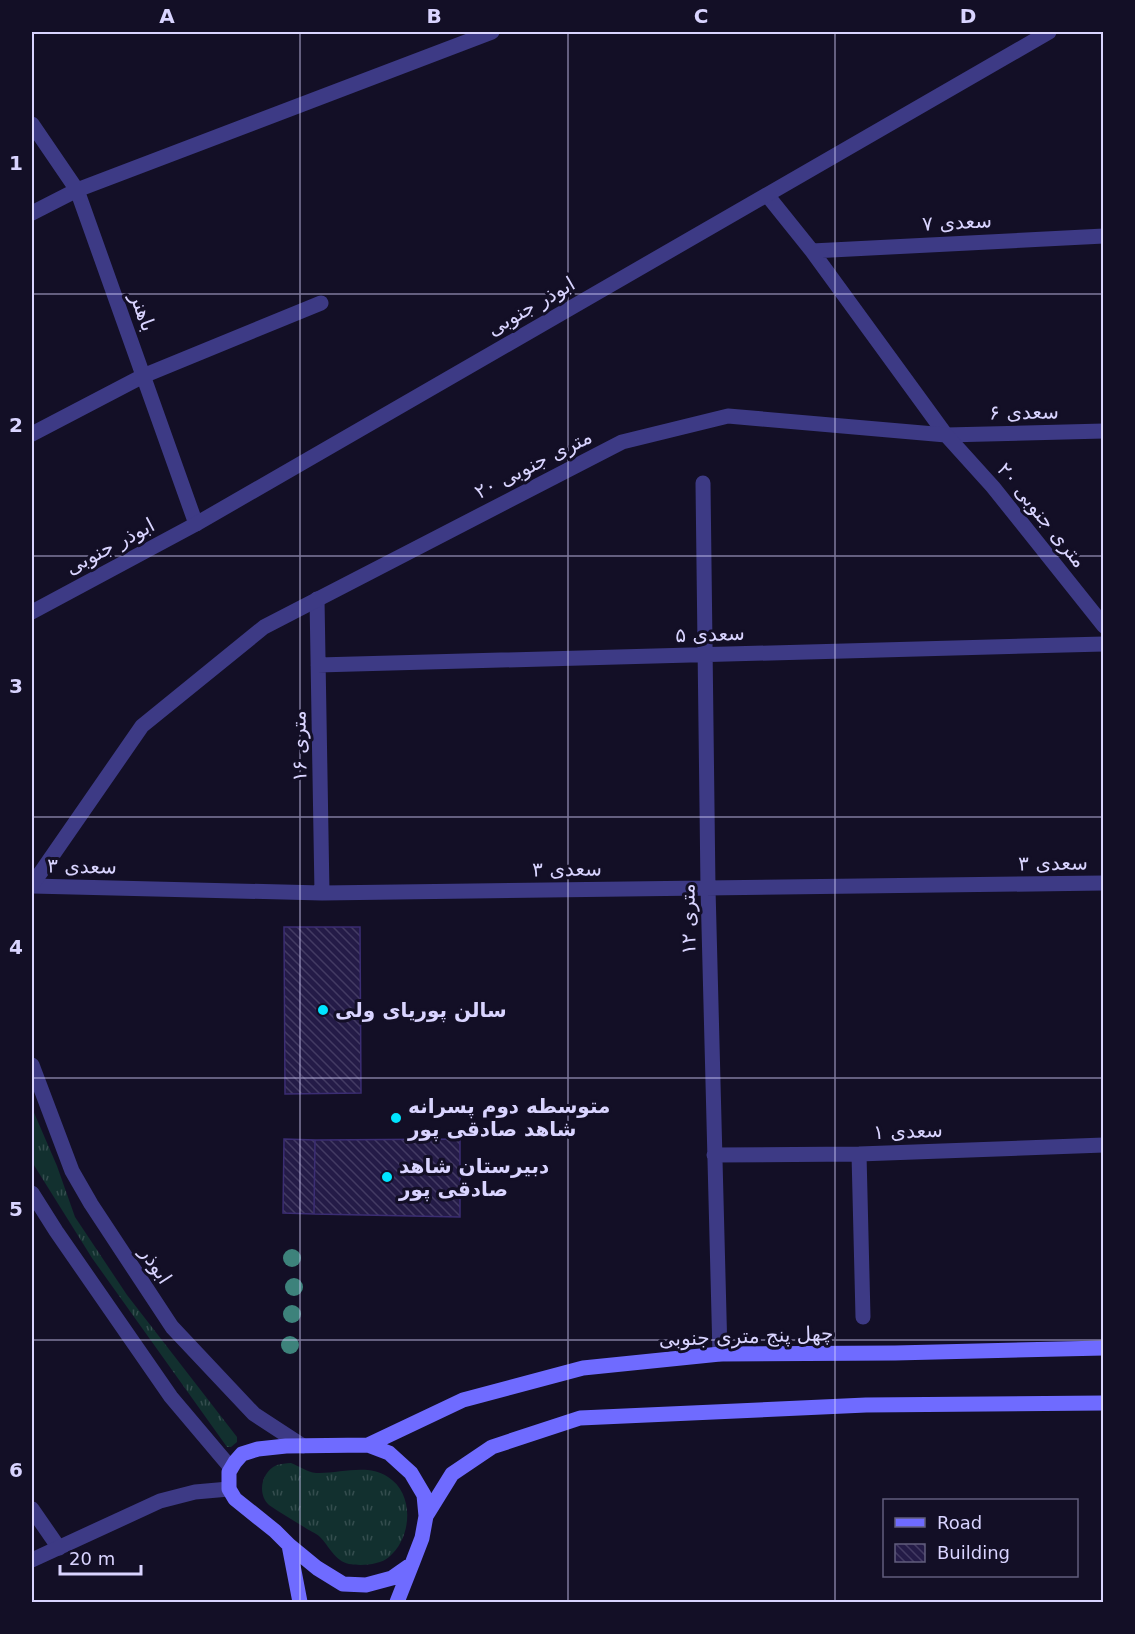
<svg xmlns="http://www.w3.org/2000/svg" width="1135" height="1634" font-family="'DejaVu Sans',Cairo,sans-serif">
	<defs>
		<pattern id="grass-tufts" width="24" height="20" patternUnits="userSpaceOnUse" patternTransform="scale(1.5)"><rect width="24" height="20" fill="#12302f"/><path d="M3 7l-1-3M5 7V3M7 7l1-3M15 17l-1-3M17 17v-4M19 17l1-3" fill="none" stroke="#344d4e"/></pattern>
		<pattern id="building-back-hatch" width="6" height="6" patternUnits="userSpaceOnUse" patternTransform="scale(1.5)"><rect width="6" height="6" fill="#241b47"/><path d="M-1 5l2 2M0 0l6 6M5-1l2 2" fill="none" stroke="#433b63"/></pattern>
	</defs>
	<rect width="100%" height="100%" fill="#130f26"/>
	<path fill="url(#grass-tufts)" d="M32,1108L57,1166L75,1217L127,1295L237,1437V1442L231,1447H227L92,1258L32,1162Z
		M291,1463C299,1466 307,1472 316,1473C340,1474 367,1463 388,1477C415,1494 412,1538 389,1557C380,1565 361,1566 349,1564C335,1561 329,1546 320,1537C315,1532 309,1531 304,1527C293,1520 280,1513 269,1505C257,1494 261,1472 277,1465C281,1464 286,1463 291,1463Z"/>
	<path fill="url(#building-back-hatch)" stroke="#3b2d73" stroke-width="1.5" d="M284,927H360L361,1093L285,1094Z
		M284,1139L315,1140L314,1214L283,1213Z
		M460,1139V1217L314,1214L315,1140Z"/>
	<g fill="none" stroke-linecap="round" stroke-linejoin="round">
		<path stroke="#3d3a85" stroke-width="15" d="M32,124L77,190L196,524
			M767,195L812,251L946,435L1104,431
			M32,213L77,190L492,32
			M812,251L1104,236
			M32,434L143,376L321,303
			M703,483L708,888L720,1354
			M317,599L322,893
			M318,665L1104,644
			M32,886L322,893L1104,883
			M859,1154L863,1317
			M714,1155L859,1154L1104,1145
			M32,1509L59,1548"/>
		<path stroke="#3d3a85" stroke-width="15" d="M32,612L196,524L1049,32
			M32,885L142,726L264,627L622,442L728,416L946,435L993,487L1104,626
			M32,1065L72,1171L91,1204L172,1327L254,1414L303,1446
			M32,1193L56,1231L171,1397L231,1468
			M32,1560L160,1501L195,1492L229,1489"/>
		<path stroke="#6f6bff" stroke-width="15" d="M368,1445L463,1400L583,1368L720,1354L895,1353L1104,1348
			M368,1445L389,1453L411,1473L424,1495L426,1516L422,1538L412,1564L392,1578L366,1585L343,1584L317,1568L289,1545L275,1531L235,1499L229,1489V1472L235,1462L242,1454L258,1449L286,1446Z
			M426,1516L452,1474L492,1447L580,1418L866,1405L1104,1403
			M289,1545L300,1602
			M397,1602L412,1564"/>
	</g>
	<g fill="#3d827b">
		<circle cx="292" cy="1258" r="9"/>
		<circle cx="294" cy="1287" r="9"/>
		<circle cx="292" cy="1314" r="9"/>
		<circle cx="290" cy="1345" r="9"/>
	</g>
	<path fill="none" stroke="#d9d4ff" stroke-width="1.5" stroke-opacity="0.55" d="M300,32V1602M568,32V1602M835,32V1602M32,294H1104M32,556H1104M32,817H1104M32,1078H1104M32,1340H1104"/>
	<g fill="#00e5ff" stroke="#130f26" stroke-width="2">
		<circle cx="323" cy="1010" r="6"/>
		<circle cx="396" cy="1118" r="6"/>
		<circle cx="387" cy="1177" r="6"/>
	</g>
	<g text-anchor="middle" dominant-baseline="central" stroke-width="6" stroke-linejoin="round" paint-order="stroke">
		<g font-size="20" fill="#d9d4ff" stroke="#130f26">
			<text transform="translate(957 222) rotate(-3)">سعدی ۷</text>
			<text transform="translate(531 306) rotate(-30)">ابوذر جنوبی</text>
			<text transform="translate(143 312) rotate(70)">باهنر</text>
			<text transform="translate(1024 412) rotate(-1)">سعدی ۶</text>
			<text transform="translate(533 464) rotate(-27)">۲۰ متری جنوبی</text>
			<text transform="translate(1042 515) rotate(51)">۲۰ متری جنوبی</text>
			<text transform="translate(110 546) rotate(-28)">ابوذر جنوبی</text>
			<text transform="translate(710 634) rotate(-2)">سعدی ۵</text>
			<text transform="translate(299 746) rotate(-91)">۱۶ متری</text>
			<text transform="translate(1053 863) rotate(-1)">سعدی ۳</text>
			<text transform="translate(82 866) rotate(1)">سعدی ۳</text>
			<text transform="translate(567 869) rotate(-1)">سعدی ۳</text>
			<text transform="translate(688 919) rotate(-91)">۱۲ متری</text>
			<text transform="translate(908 1131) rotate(-2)">سعدی ۱</text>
			<text transform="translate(156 1265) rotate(57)">ابوذر</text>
			<text transform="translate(746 1336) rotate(-2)">چهل پنج متری جنوبی</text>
		</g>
		<g font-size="20" font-weight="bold" fill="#d9d4ff" stroke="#130f26" text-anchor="start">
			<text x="335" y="1010">سالن پوریای ولی</text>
			<text x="408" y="1106">متوسطه دوم پسرانه<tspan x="408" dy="23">شاهد صادقی پور</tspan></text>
			<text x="399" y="1166">دبیرستان شاهد<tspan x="399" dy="23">صادقی پور</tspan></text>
		</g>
	</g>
	<rect width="1135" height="1634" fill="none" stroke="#130f26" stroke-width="66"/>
	<rect x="883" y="1499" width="195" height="78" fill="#130f26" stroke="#625e7d" stroke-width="1.5"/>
	<rect x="895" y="1518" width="30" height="9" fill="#6f6bff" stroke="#625e7d" stroke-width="1.5"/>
	<text x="937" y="1529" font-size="18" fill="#d9d4ff">Road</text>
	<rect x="895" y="1544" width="30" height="18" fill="url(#building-back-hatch)" stroke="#625e7d" stroke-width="1.5"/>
	<text x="937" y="1559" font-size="18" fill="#d9d4ff">Building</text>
	<path d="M60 1565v9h81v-9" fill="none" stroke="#d9d4ff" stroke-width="3"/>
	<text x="69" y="1565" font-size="18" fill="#d9d4ff" stroke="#130f26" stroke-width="4.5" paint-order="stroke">20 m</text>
	<rect x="33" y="33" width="1069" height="1568" fill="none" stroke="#d9d4ff" stroke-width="2"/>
	<g font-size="20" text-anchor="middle" font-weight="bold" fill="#d9d4ff">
		<text x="167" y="23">A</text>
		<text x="434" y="23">B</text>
		<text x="701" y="23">C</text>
		<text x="968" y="23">D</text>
		<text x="16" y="170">1</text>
		<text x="16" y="432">2</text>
		<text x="16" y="693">3</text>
		<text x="16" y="954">4</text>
		<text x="16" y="1216">5</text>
		<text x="16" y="1477">6</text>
	</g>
</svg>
